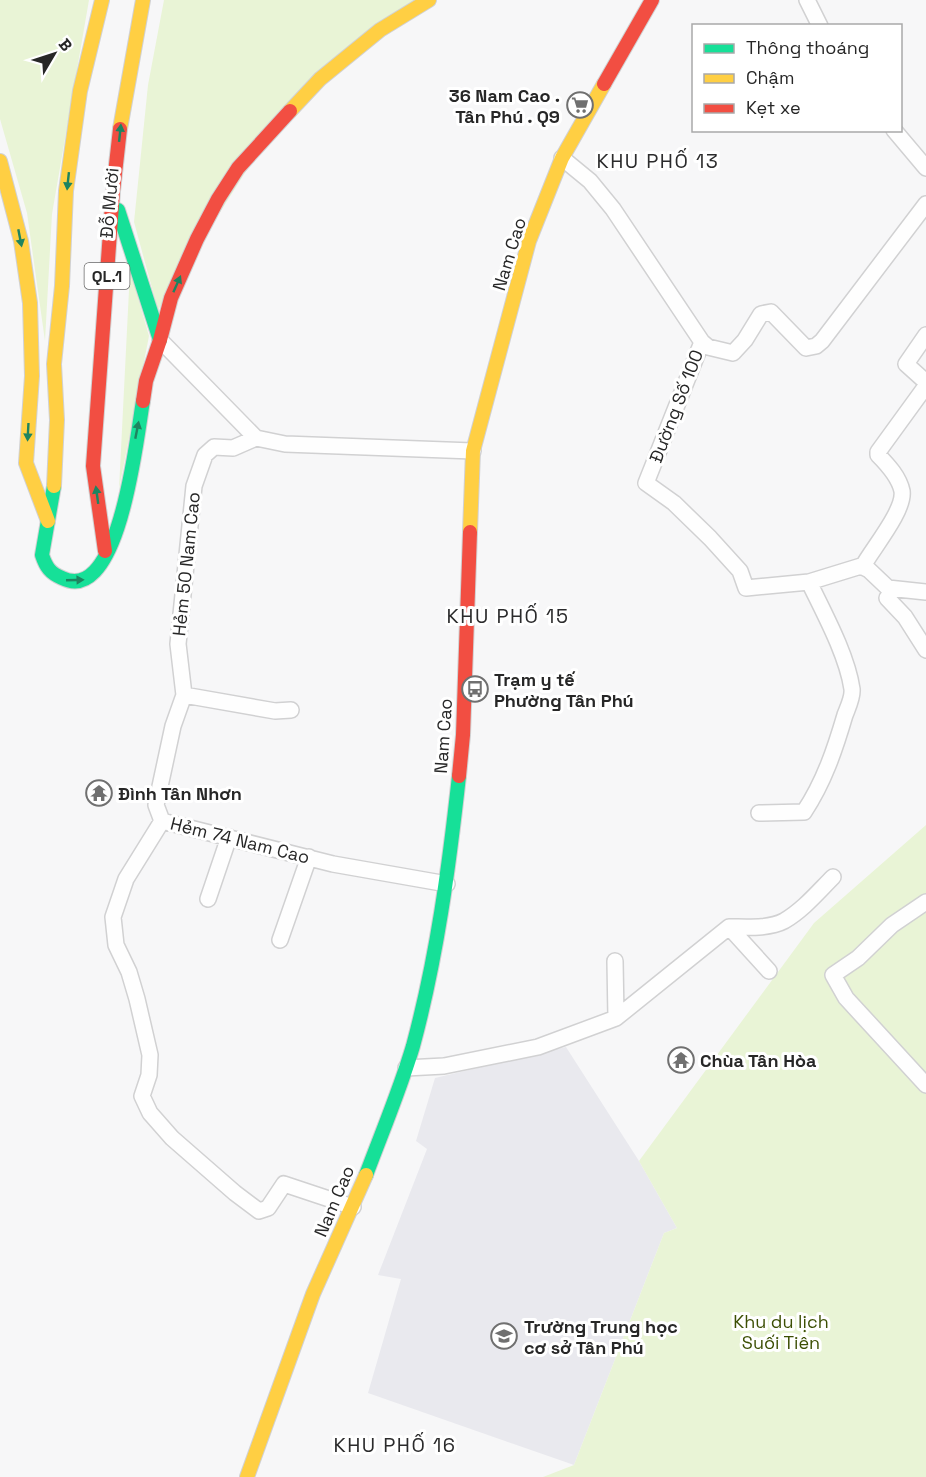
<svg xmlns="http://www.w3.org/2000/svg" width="926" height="1477" font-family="'Space Grotesk',sans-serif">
	<rect width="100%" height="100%" fill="#f7f7f8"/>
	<path fill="#e9e9ee" d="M566,1047L639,1161L677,1228L664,1233L574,1465L368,1393L401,1279L378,1275L427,1149L416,1141L435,1078Z"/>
	<path fill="#e9f4d6" d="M0,0H89L52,214L45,341L27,213L0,119Z
		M164,0H417L293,97L158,310L134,222L148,85Z
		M130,270L149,336L119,489Z
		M926,825V1477H543L574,1465L664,1233L677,1228L639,1161L814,923Z"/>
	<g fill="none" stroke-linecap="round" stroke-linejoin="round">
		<g stroke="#d1d1d2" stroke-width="18">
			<path id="street" d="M807,0L820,26
				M894,130L926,168
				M562,158L590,181L613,209L702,342L646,483L674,503L710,538L740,571L746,588L809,582L861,566L869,570L888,588L926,592
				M926,335L906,364L926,382
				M160,340L256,438L285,444L473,451
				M702,342L708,347L733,353L745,340L761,314L771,312L806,348L816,346L822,341L926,204
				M256,438L233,448L214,447L205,455L194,486L178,644L184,695L173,726L156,805L162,821L333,864L447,884
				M863,566C873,548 905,510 902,491C899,477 888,465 878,455V452L926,386
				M887,598L905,617L926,650
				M184,695L275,711L291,710
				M759,813L804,812C824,782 835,749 845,715C848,707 853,697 852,689C847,655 824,613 809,582
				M162,821L126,879L113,917L116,945L129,972L137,999L150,1055L149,1075L142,1096L150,1113L172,1138L235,1193L259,1211L268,1208L284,1184L353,1207
				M208,899L229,837
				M926,902L892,925L858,958L833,975L846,998L926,1085
				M729,927C746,927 769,929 784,921C803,910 818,892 833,877
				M280,940L309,857
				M615,961L616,1018
				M406,1068L444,1066L538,1047L616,1018L729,927L769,971"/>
		</g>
		<g stroke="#d1d1d2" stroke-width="16">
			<path id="fast" d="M118,210L160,340
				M54,486L42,555C46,567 50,573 62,578C120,607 137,434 143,401
				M366,1175C382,1132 400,1090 413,1046C437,957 449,867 459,776"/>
		</g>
		<g stroke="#d1d1d2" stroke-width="16">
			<path id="slow" d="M290,111L320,79L380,30L429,0
				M120,129L143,0
				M0,161L21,241L30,303L32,376L26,463L48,521
				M54,486L57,420L54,364L62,286L66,191L80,91L102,0
				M470,532L473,451L529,241L562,158L604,84
				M247,1477L313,1294L366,1175"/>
		</g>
		<g stroke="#d1d1d2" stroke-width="16">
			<path id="jam" d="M604,84L652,0
				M143,401L146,381L160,340L171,298L197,239L218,199L238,168L290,111
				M105,551L93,466L113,191L120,129
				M459,776L463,735L470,532"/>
		</g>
		<use href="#street" stroke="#fefefe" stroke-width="15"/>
		<use href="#fast" stroke="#16e098" stroke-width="14"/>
		<use href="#slow" stroke="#ffcf43" stroke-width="14"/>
		<use href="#jam" stroke="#f24e42" stroke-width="14"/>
	</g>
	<defs><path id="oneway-solid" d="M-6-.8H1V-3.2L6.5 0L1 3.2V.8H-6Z" transform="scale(1.5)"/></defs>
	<g fill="#1e8460">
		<use href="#oneway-solid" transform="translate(120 133) rotate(-84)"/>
		<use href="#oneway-solid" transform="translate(68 181) rotate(96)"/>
		<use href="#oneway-solid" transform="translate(20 238) rotate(79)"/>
		<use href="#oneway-solid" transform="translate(177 284) rotate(-66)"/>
		<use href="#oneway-solid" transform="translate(137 430) rotate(-79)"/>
		<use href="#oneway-solid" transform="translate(28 432) rotate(93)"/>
		<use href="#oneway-solid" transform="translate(97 495) rotate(-98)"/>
		<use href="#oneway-solid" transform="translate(75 580) rotate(-2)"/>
	</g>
	<defs>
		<g id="supermarket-ring" transform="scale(1.35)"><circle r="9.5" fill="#fff" stroke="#707070" stroke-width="1.5"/><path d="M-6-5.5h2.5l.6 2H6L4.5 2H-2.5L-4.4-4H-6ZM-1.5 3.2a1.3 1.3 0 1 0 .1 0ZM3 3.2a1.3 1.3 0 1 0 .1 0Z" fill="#707070"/></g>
		<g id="bus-ring" transform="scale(1.35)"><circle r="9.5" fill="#fff" stroke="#707070" stroke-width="1.5"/><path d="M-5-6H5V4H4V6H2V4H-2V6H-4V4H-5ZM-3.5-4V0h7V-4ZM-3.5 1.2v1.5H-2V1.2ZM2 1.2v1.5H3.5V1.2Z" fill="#707070"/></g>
		<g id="temple-ring" transform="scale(1.35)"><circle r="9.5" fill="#fff" stroke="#707070" stroke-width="1.5"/><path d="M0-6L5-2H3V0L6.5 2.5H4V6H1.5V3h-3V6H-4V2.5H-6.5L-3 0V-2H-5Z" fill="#707070"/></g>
		<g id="school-ring" transform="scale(1.35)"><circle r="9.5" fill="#fff" stroke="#707070" stroke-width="1.5"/><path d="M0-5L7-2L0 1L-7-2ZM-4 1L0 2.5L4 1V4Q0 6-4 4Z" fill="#707070"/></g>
	</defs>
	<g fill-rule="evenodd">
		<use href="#supermarket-ring" x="580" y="105"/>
		<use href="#bus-ring" x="475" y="689"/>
		<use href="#temple-ring" x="99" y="793"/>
		<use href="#temple-ring" x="681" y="1060"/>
		<use href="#school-ring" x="504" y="1336"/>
	</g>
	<g text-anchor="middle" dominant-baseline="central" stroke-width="6" stroke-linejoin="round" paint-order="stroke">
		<rect fill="#fff" stroke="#686868" stroke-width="1.5" x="84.5" y="263" width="45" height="26" rx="4.5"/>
		<g font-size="16" font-weight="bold" fill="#272727">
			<text x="107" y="276">QL.1</text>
		</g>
		<g font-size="18" font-weight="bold" fill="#272727" stroke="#fff" text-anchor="start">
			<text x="560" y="95" text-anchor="end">36 Nam Cao .<tspan x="560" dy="21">Tân Phú . Q9</tspan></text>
			<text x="494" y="679">Trạm y tế<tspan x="494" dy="21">Phường Tân Phú</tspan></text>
			<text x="118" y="793">Đình Tân Nhơn</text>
			<text x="700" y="1060">Chùa Tân Hòa</text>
			<text x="524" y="1326">Trường Trung học<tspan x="524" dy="21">cơ sở Tân Phú</tspan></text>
		</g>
		<g font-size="18" fill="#272727" stroke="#fff">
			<text transform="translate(109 203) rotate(-85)">Đỗ Mười</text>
			<text transform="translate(509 254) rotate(-73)">Nam Cao</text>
			<text transform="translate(676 406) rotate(-69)">Đường Số 100</text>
			<text transform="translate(186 564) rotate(-84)">Hẻm 50 Nam Cao</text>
			<text transform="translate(443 736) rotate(-86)">Nam Cao</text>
			<text transform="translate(240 840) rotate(14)">Hẻm 74 Nam Cao</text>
			<text transform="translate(334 1201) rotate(-67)">Nam Cao</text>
		</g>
		<g font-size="18" fill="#3c4f04" stroke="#fff">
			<text x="781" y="1321">Khu du lịch<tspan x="781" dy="21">Suối Tiên</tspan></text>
		</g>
		<g font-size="20" letter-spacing="1.5" fill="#2b2b2c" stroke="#fff">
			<text x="658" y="161">KHU PHỐ 13</text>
			<text x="508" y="616">KHU PHỐ 15</text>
			<text x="395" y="1445">KHU PHỐ 16</text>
		</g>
	</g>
	<rect x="692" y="24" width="210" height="108" fill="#ffffff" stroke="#a9a9a9" stroke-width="1.5"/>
	<rect x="704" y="44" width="30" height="9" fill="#16e098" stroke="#a9a9a9" stroke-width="1.5"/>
	<text x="746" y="54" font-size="18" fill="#272727">Thông thoáng</text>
	<rect x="704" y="74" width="30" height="9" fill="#ffcf43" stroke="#a9a9a9" stroke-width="1.5"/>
	<text x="746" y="84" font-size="18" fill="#272727">Chậm</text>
	<rect x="704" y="104" width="30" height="9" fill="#f24e42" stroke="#a9a9a9" stroke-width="1.5"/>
	<text x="746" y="114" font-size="18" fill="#272727">Kẹt xe</text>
	<g transform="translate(54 54) rotate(51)" stroke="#ffffff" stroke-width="4.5" paint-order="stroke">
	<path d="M0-4.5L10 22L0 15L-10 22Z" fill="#272727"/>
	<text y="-9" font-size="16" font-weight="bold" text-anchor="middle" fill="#272727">B</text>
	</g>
</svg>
